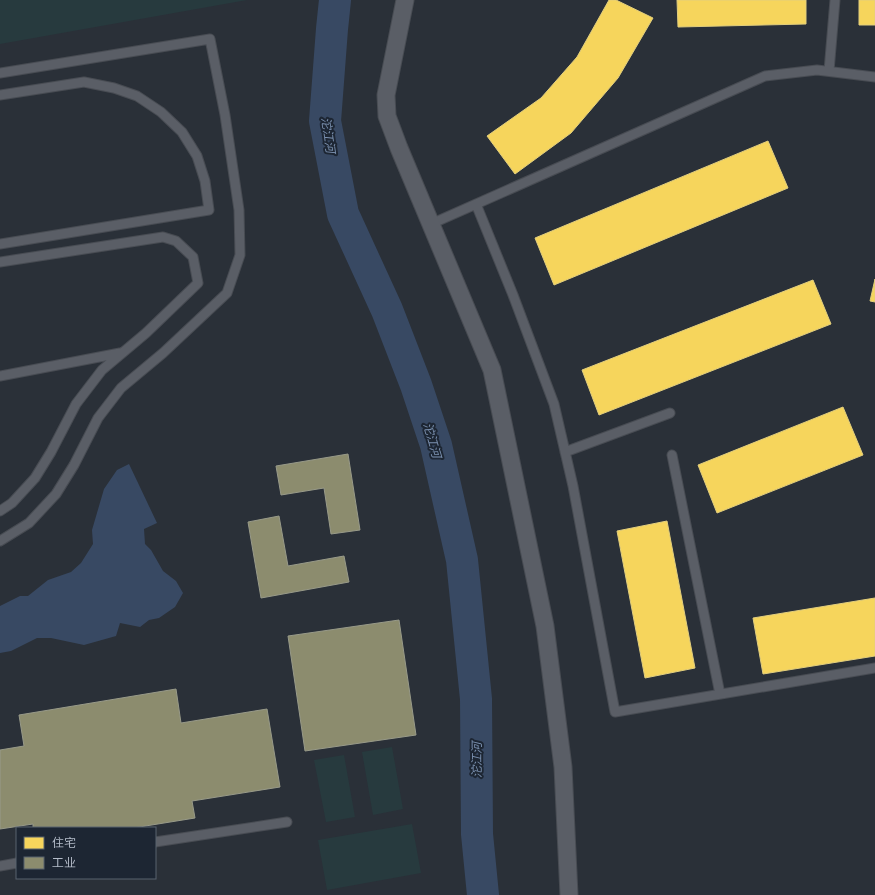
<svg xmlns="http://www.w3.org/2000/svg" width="875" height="895" font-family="Commissioner,'Noto Sans SC',sans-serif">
	<rect width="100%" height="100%" fill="#2a3038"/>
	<path fill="#273a3e" d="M0,0H247L0,44Z
		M392,747L403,809L373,815L362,752Z
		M344,755L355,817L326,822L314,760Z
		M412,824L421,873L327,890L318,840Z"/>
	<path fill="#384963" d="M129,464L157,523L144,529L145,544L151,550L163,571L176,581L183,593L175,607L159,618L149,620L140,627L120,623L116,636L84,645L51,638H37L11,651L0,653V606L20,596H28L48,580L71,572L81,563L93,544L92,530L104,489L117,470Z"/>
	<path fill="#f6d55c" stroke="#e2ce7d" d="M609,0H616L653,18L618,78L571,133L515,174L487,136L541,98L577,57Z
		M677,0H806V24L678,27Z
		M859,0H875V25H859Z
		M768,141L788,188L554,285L535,238Z
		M875,279V302L870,301Z
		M813,280L831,324L599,415L582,370Z
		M843,407L863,455L717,513L698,465Z
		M667,521L695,668L645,678L617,531Z
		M875,598V656L763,674L753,618Z"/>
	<path fill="#8c8c6e" stroke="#989a89" d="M348,454L360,530L331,534L324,488L281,495L276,466Z
		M279,516L288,566L344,556L349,582L261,598L248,522Z
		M399,620L416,735L305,751L288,636Z
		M176,689L181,723L267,709L280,787L192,801L195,818L133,828H33V824L0,829V750L24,746L19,715Z"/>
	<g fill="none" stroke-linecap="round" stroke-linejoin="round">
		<path stroke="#384963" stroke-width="32" d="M335,0L332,29L325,121L343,214L387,310L416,385L436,445L462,560L476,699L477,834L483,895"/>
		<g stroke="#484c53" stroke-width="11">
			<path id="lane" d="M829,71L835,0
				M0,73L210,39L225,115L239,210L240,255L227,293L163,353L121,388L98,418L74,465L56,494L29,523L0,541
				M0,95L84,82L114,88L137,96L161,112L182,132L197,156L205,181L209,210L0,244
				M476,204L513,295L554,404L573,486L615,712L875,668
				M431,224L765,76L817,70L875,77
				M0,262L163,237L176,241L193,257L198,283L146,333L102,370L76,404L51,452L35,478L12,503L0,511
				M0,376L120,353
				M565,452L670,413
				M672,455L720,694
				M155,842L287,822
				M0,866L17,863"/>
		</g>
		<g stroke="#484c53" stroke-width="19">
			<path id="street" d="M405,0L386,95L387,116L399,148L492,370L545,626L563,767L569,895"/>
		</g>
		<use href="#lane" stroke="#5a5e66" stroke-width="9"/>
		<use href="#street" stroke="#5a5e66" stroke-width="17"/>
	</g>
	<g text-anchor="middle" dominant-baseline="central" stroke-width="4" stroke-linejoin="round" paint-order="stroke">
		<g font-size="12" font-style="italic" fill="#7c92b1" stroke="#1d2633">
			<text transform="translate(329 135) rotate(82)">沱江河</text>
			<text transform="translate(433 440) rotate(74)">沱江河</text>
			<text transform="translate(476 760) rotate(-90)">沱江河</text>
		</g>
	</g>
	<rect x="16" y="827" width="140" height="52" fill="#1d2633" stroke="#59626f"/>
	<rect x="24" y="837" width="20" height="12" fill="#f6d55c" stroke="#59626f"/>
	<text x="52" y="847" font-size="12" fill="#b4bcc9">住宅</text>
	<rect x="24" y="857" width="20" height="12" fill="#8c8c6e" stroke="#59626f"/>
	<text x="52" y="867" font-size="12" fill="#b4bcc9">工业</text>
</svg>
